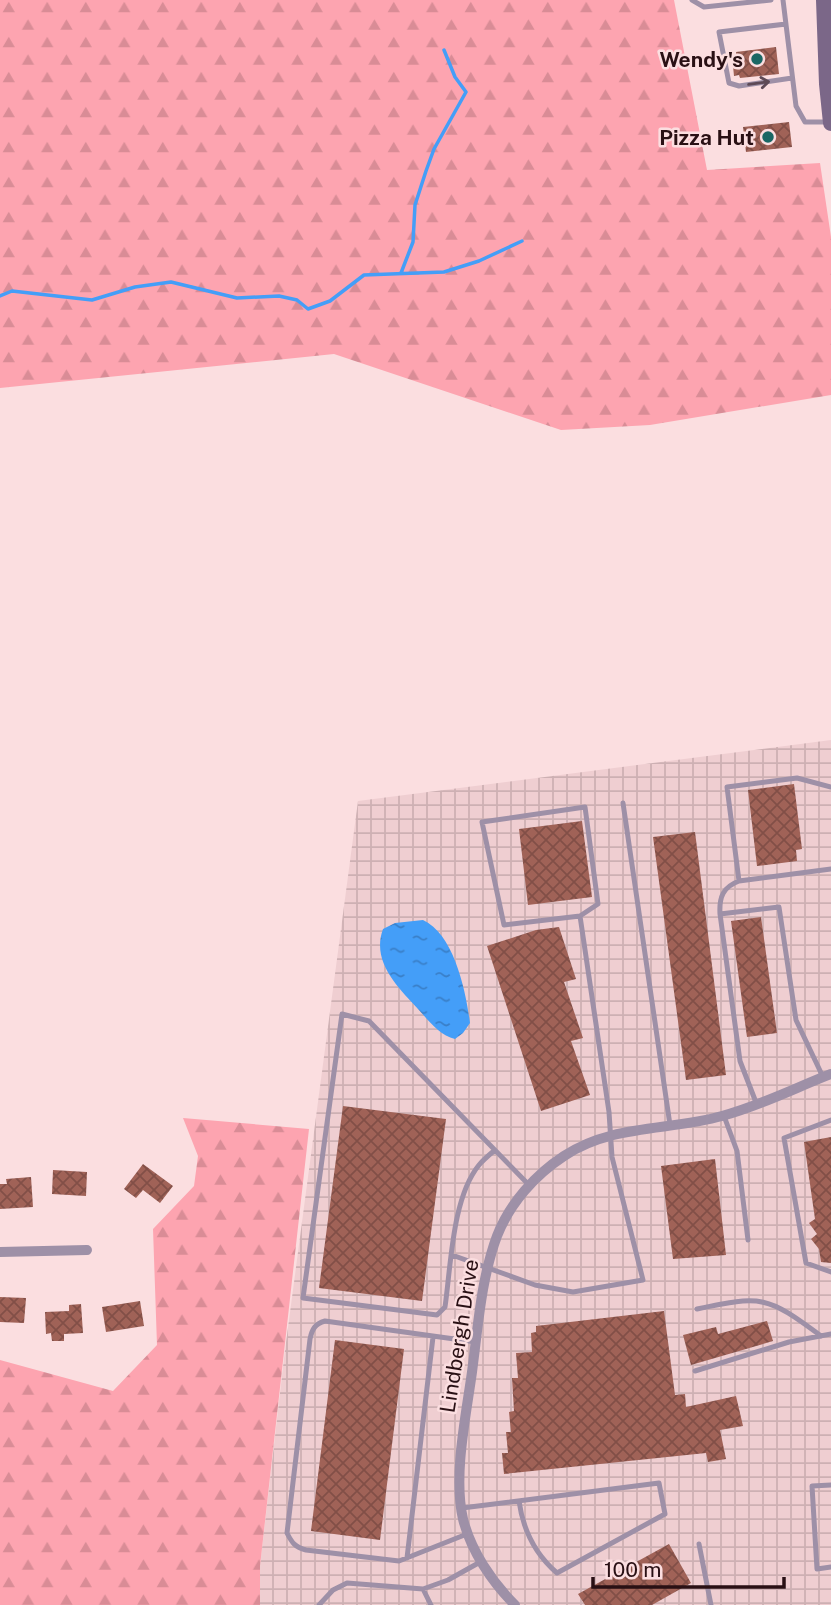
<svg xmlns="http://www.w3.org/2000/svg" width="831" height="1605" font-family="'Public Sans',sans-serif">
	<defs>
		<pattern id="industrial-grid" width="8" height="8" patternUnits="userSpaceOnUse" patternTransform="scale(1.75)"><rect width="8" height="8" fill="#efced1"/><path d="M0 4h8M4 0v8" fill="none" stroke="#cdb0b3"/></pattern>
		<pattern id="forest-firs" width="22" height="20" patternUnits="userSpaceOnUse" patternTransform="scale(1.75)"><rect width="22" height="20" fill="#fda4b0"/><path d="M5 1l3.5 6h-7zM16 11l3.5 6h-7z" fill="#d98c96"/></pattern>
		<pattern id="water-ripples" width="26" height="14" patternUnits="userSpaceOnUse" patternTransform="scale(1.75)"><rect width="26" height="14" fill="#449ef8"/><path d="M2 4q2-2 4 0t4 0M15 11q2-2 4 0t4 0" fill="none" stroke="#397fc8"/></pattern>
		<pattern id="building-cross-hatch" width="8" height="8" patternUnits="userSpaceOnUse" patternTransform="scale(1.75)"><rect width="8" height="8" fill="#a06257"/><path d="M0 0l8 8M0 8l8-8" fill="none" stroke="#824f47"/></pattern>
	</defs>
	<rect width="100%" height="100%" fill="#fbdee0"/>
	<path fill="url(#industrial-grid)" d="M831,740V1605H260V1566L285,1350L358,801Z"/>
	<path fill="url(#forest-firs)" d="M0,0H674L707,170L820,163L831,237V395L650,425L561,430L334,354L0,388Z
		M183,1118L309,1129L260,1566V1605H0V1360L113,1391L157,1345L153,1229L194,1186L198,1156Z"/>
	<path fill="url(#water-ripples)" d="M423,920C454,934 466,991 470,1023L463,1033L455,1039C439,1035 429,1021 418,1009C398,987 371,962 383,929L395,923Z"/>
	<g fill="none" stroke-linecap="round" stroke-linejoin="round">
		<path stroke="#449ef8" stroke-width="3.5" d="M401,273L413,242L415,205L426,171L434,149L466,92L455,77L444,50
			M0,296L12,291L92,300L135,287L171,282L237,298L279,296L297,300L308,309L330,301L364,275L444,272L479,261L522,241"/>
	</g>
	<path fill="url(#building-cross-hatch)" d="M776,47L779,74L740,78L739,75L734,76L733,66H737L736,52Z
		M789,122L792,147L746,152L743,127Z
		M794,784L802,849L796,850L797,861L757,866L748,790Z
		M582,821L592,897L528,905L519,829Z
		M695,832L726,1075L686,1080L653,837Z
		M761,917L777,1033L747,1037L731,921Z
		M559,927L576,979L564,982L583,1038L571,1041L590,1095L541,1111L487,946L536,930Z
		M343,1106L446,1119L422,1301L319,1288Z
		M831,1137V1263L821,1262L819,1249L811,1239L817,1234L809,1223L815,1219L804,1142Z
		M715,1159L726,1255L673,1259L661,1166Z
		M143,1164L173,1186L160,1203L143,1190L136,1198L124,1189Z
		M53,1170L87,1172L86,1196L52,1194Z
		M31,1177L33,1207L0,1209V1184H7L6,1179Z
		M0,1297L26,1298L24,1323L0,1322Z
		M140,1301L144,1326L106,1332L102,1307Z
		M81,1304L83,1333L64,1334V1341H52L51,1333L46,1334L45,1312L69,1311V1305Z
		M664,1311L675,1395L685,1394L686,1407L736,1396L743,1426L720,1430L726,1459L708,1462L706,1453L504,1474L502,1453H508L506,1432H511L509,1412L514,1411L512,1378H518L516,1353L532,1352L531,1333L536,1332V1326Z
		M767,1321L773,1341L691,1365L683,1335L716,1327L718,1334Z
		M335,1340L404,1349L380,1540L311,1531Z
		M669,1544L691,1583L652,1605H585L578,1594Z"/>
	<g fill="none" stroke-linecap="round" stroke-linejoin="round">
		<path stroke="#9e90a7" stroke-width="5" d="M692,0L704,7L771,0
			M783,0L796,106L805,122H827
			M786,24L719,32L729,83L739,86L792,78
			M623,803L670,1125
			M739,881L727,787L797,778L831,787
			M720,914C719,897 723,887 739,881L831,869
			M757,1105L740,1061L720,914L779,907L796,1020L823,1077
			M724,1116L737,1151L748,1240
			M831,1120L784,1138L806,1263L831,1272
			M495,1150C489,1155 483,1160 479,1165C452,1198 451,1266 445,1307L437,1315L303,1298L342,1014L369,1021L529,1185
			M452,1255L535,1285L573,1292L643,1280L612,1157L609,1112L580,916L504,925L482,822L585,807L598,904L580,916
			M697,1309C762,1295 767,1296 821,1336
			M695,1371L789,1342L831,1334
			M831,1485L812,1486L817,1569L831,1567
			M462,1508L659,1483L665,1514L557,1573C535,1554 523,1530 519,1501
			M467,1534L399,1561L306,1550C295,1547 292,1543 287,1533L310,1339C312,1329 315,1324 325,1321L476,1342
			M699,1544L711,1605
			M407,1558L433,1337
			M423,1589L431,1605
			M319,1605L333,1590L347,1583L423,1589L448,1580L482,1561"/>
		<path stroke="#9e90a7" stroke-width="10" d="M0,1252L87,1250
			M515,1605C492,1582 471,1551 463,1519C453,1476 466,1416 472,1372C478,1327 481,1279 497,1236C510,1203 535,1175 564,1156C612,1124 669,1131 722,1116C760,1106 795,1088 831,1074"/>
		<path stroke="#7b6788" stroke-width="16" d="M824,0L827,84L831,123"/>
	</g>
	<defs><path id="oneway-shaft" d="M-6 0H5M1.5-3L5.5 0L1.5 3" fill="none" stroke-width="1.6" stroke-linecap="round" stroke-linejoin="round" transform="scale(1.75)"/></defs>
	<use stroke="#5e4a56" href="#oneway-shaft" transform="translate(759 83) rotate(-8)"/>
	<g fill="#1a6764" stroke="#fbdee0" stroke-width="2.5">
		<circle cx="757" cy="59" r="7"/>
		<circle cx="768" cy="137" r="7"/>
	</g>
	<g text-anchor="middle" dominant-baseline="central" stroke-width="5" stroke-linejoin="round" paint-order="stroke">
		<g font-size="21" font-weight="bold" fill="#291014" stroke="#fbdee0" text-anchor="end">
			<text x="743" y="59">Wendy's</text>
			<text x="754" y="137">Pizza Hut</text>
		</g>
		<g font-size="21" fill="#291014" stroke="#fbdee0">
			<text transform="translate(459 1336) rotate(-81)">Lindbergh Drive</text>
		</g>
	</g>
	<path d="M593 1577v10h191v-10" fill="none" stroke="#291014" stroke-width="3.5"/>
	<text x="604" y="1577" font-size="21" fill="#291014" stroke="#fbdee0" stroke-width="5" paint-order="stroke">100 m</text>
</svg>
